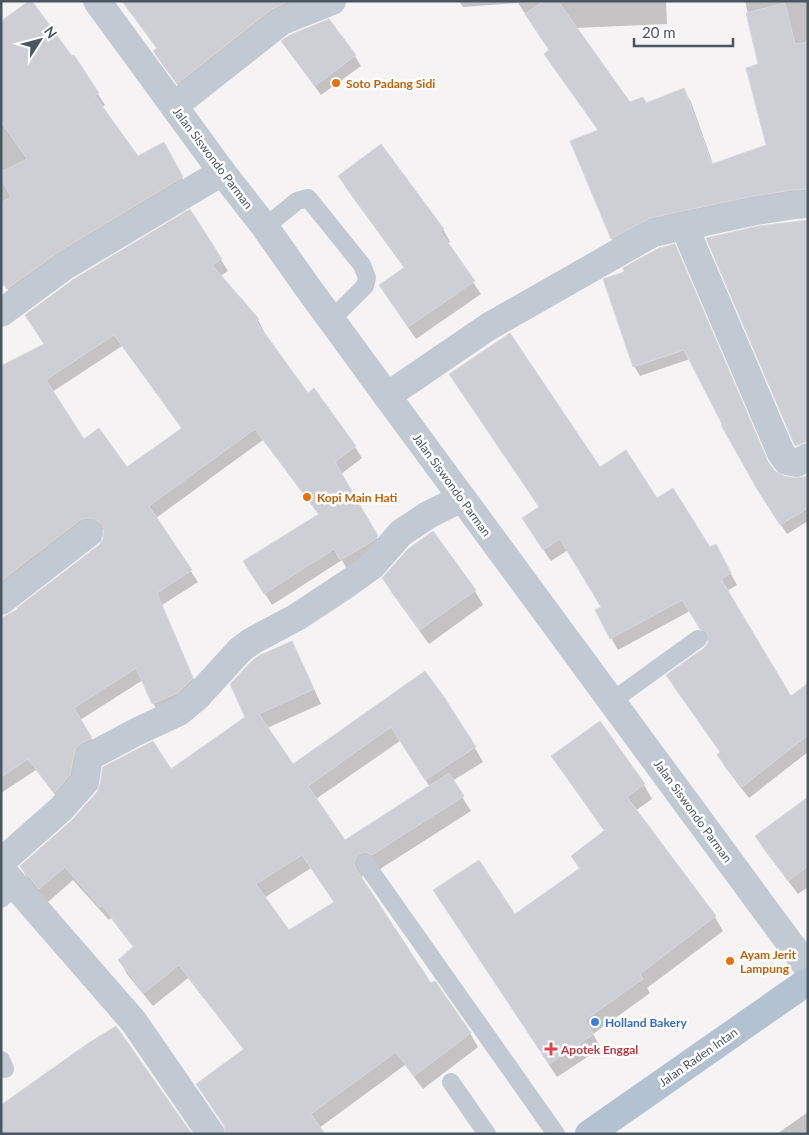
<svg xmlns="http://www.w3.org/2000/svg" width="809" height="1135" font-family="Lato,sans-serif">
	<rect width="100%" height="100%" fill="#f5f3f3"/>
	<path fill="#0003" fill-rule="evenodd" d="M122,1H313L185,95L162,64L155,52L157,49Z
		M459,1H666L667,24L575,28L630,104H646L684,90L691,102L713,164L767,146L760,65L745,1H808V201L619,251L612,239L572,142L599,131L550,51L518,3L463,7Z
		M329,20L355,56L361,66L321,95L289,52L283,42Z
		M1,23L98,94L105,105L101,108L138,158L163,144L188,189L15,300L5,285L1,287Z
		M339,176L443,229L450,242L447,244L481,294L416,339L388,298L405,269L346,188Z
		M190,211L228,271L220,276L258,320L264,331L263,332L308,394L355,447L362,458L341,474L383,549L348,571L342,560L272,605L252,573L319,515L263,440L156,518L198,582L162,605L199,691L160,715L153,703L143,680L80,720L98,750L62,804L36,770L1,793V618L11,615L99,546L105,539L106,532L102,530L95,529L1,598V367L45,344ZM122,346L182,429L127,469L84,441L52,392Z
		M680,256L770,466L774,471L808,494V521L787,534L764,499L690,359L640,376L634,366Z
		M600,469L656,499L709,549L722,558L737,585L727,591L791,698L808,685V752L749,798L725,767L718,755L721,753L674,687L668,676L705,649L709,643L690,611L618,650L596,611L603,607L568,550L551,561L530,530Z
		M383,578L475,591L483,605L429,644L392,593Z
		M291,643L299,656L321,704L267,728L293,766L419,677L475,748L483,762L452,781L471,811L380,869L373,866L363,872L362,878L431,985L470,1033L478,1047L423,1089L405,1065L319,1128L227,1130L198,1085L244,1050L188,978L153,1006L127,974L119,960L134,948L111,918L109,920L73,880L48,902L29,881L21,867L171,771L247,718ZM400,741L430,787L344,841L316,799ZM311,868L335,903L288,932L264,898Z
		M599,723L644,785L652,799L635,811L715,917L723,931L647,988L650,993L593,1034L601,1048L557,1077L443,904L515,916L580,870L572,857L605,832L561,770L553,757Z
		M808,798V887L798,894L765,851L756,837Z
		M808,1112V1134H777Z"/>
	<path fill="#cdcfd5" stroke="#d7d9de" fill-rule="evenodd" d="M29,1H32L72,56L74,55L99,93L95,96L138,156L164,142L183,177L57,253L7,289L1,280V203L11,197L1,178V172L27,159L1,122V21Z
		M122,1H289L272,9L177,84L153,51L157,48Z
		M544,1H558L630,102L643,97L646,103L684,88L712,164L766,145L746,68L758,64L746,13L785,3L795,44L808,42V189L793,190L754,196L650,218L611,239L570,141L598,130L544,54L549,50L525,14Z
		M329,19L356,55L315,86L281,41L290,35Z
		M381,144L444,229L440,231L475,281L408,327L379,285L405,267L338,176Z
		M190,209L222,259L212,265L259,319L256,321L308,393L314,388L356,446L335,462L378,536L373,541L340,560L334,549L264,594L243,561L319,514L255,429L149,506L192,570L157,593L193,678L178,693L152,704L136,668L74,708L92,738L82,743L76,748L74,755L70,775L54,793L28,759L1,777V618L18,609L17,608L99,545L103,539L104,531L102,524L95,519L87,518L80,520L1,581V366L44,344L25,315L74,279ZM114,335L182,428L127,467L99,428L84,439L46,380Z
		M808,220V441L795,446L706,238L759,226Z
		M675,244L768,462L775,471L784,476L795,478L804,477L808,475V508L780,525L757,489L721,425L722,424L684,350L633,367L603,279L624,272L623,268L659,248Z
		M510,333L600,467L626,450L657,498L673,488L710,547L716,544L731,573L721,579L791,696L808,683V735L742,787L717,755L720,752L666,675L704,648L708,643V637L707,633L703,630L700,629L682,600L610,639L595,610L601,607L560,539L543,550L522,518L539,507L449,374Z
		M433,531L476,590L420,630L382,578L408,549Z
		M292,641L314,689L259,714L293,764L425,671L444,697L476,747L425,780L391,727L308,786L345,840L449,773L464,796L372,855L365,852L359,854L356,858L354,863L356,869L431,983L435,981L471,1033L414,1076L396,1052L311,1114L325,1134H226L224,1125L196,1084L244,1049L179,965L144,993L118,960L134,946L102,905L100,907L65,867L39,889L20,866L71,821L97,792L100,784L103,767L153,741L171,769L245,717L230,684L251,662L258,656ZM302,855L334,902L289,930L256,884Z
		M600,721L645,784L627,797L716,916L640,974L643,979L585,1020L594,1034L549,1064L433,890L479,860L515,914L580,868L571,856L605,830L551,756Z
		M808,797V866L788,881L755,836Z
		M116,1026L192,1134H1V1105L87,1044Z"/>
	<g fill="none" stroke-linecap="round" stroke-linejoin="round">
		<path stroke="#c1cad2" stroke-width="18" d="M265,227L297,201L308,198L362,265L367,278L365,286L331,320
			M612,701L698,639
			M365,863L556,1134
			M1,899L16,885
			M1,1060L5,1069
			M451,1082L487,1134"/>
		<path stroke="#c1cad2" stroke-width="28" d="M174,106L282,21L332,1
			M684,226L781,453L787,461L797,463L808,457
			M1,313L65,266L222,172
			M387,396L488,327L653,233L756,211L795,205L808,204
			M1,601L89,533
			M1,862L61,809L85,782L89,757L138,731L179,712L196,698L240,650L252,641L297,617L347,584L372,566L401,533L428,515L462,498
			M1,869L134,1022L211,1134"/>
		<path stroke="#c1cad2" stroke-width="28" d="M97,1L222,172L265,227L308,288L387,396L808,968"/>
		<path stroke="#b3c2d1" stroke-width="28" d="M589,1134L808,981"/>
	</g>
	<g fill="#e8710a" stroke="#fff" stroke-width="2">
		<circle cx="336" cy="83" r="5"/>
		<circle cx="307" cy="497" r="5"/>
		<circle cx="730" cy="961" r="5"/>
	</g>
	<circle fill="#3f7fe0" stroke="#fff" stroke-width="2" cx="595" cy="1022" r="5"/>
	<path fill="#e0444e" stroke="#fff" stroke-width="2" d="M548.5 1041.5h5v5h5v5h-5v5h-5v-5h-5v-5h5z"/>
	<g text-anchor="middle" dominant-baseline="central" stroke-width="5" stroke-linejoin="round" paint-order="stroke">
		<g font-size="12" font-weight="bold" fill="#c56008" stroke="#fff" text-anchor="start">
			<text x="346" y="83">Soto Padang Sidi</text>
			<text x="317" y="497">Kopi Main Hati</text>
			<text x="740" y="954">Ayam Jerit<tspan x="740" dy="14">Lampung</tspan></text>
		</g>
		<g font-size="12" fill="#4a5661" stroke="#fff">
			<text transform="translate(213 158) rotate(53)">Jalan Siswondo Parman</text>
			<text transform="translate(452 485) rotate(54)">Jalan Siswondo Parman</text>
			<text transform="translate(693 811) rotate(54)">Jalan Siswondo Parman</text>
			<text transform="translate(698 1057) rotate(-35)">Jalan Raden Intan</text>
		</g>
		<g font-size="12" font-weight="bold" fill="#366cbe" stroke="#fff" text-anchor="start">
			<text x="605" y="1022">Holland Bakery</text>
		</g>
		<g font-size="12" font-weight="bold" fill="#be3a42" stroke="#fff" text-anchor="start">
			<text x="561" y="1049">Apotek Enggal</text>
		</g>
	</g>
	<rect width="809" height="1135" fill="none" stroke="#4a5661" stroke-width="5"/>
	<g transform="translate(40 40) rotate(54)" stroke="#ffffff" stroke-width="4" paint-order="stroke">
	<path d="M0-4L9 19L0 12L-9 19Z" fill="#4a5661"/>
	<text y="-8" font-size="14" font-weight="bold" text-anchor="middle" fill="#4a5661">N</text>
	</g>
	<path d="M634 38v8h99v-8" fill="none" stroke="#4a5661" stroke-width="2.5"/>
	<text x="642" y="38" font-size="15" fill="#4a5661" stroke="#ffffff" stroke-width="4" paint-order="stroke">20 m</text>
</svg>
